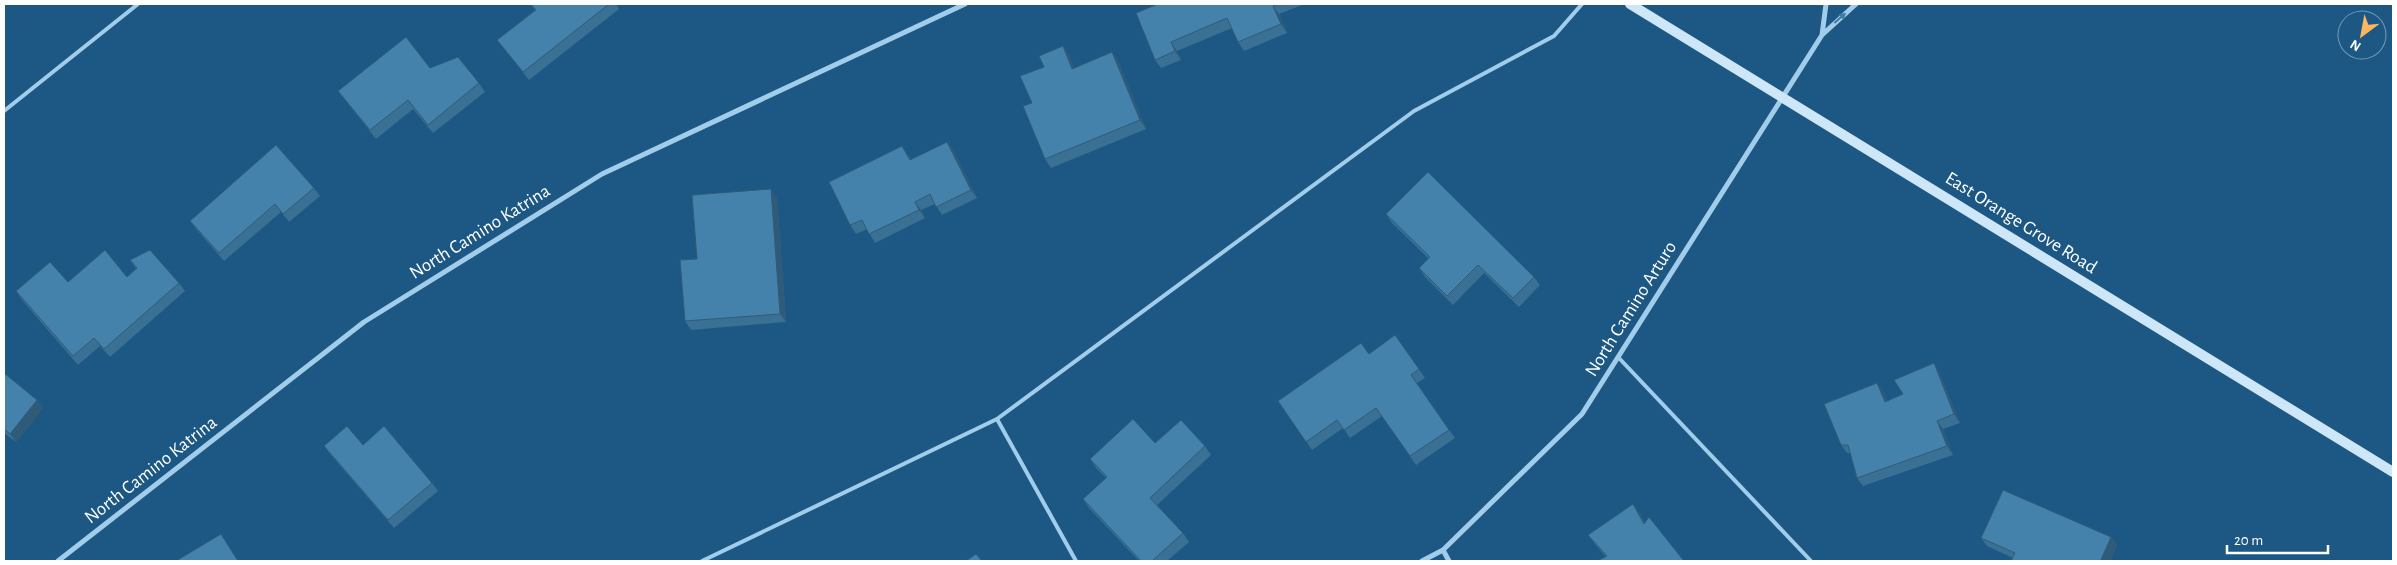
<svg xmlns="http://www.w3.org/2000/svg" width="2397" height="565" font-family="'Alegreya Sans',sans-serif">
	<rect width="100%" height="100%" fill="#1c5883"/>
	<g fill="none" stroke-linecap="round" stroke-linejoin="round">
		<path stroke="#a2cdea" stroke-width="4" d="M4,111L138,4
			M1618,357L1811,561
			M997,419L1414,111L1554,36L1582,4
			M702,561L997,419L1076,561"/>
		<path stroke="#a2cdea" stroke-width="5" d="M1826,4L1822,35L1856,4
			M1443,550L1449,561
			M58,561L364,322L602,174L965,4
			M1422,561L1443,550L1582,414L1822,35"/>
		<path stroke="#cde6f8" stroke-width="10" d="M1630,4L2393,472"/>
	</g>
	<path fill="#3a7094" d="M530,4H616L619,9L529,80L497,40L535,10Z
		M1158,4H1305L1279,14L1287,33L1244,51L1238,42L1232,28L1177,51L1181,60L1161,68L1155,60Z
		M1063,46L1069,55L1074,68L1112,52L1118,61L1146,129L1051,168L1045,159L1032,103L1044,67Z
		M430,68L479,83L485,92L433,133L413,109L376,139L338,91Z
		M947,142L953,150L977,198L942,215L935,204L921,210L925,218L875,243L867,229L856,234L850,225L908,155L911,159Z
		M314,188L320,196L289,222L281,212L224,261L196,229L190,221Z
		M777,198L786,322L691,330L685,321Z
		M1386,214L1534,277L1540,285L1519,307L1484,273L1453,305L1425,277L1419,268L1428,258L1392,223Z
		M130,260L179,283L185,291L110,357L100,346L78,365L22,300L16,291L68,282L127,277L136,269Z
		M1395,335L1425,378L1417,383L1455,438L1416,465L1382,416L1350,438L1343,428L1312,450L1278,401L1369,354Z
		M1934,363L1939,372L1960,423L1943,429L1953,455L1863,486L1857,478L1850,453H1847L1841,445L1883,391L1887,401L1903,394Z
		M4,373L37,400L43,408L16,442L4,433Z
		M1155,443L1205,446L1211,455L1157,505L1183,533L1189,542L1167,561H1139L1089,508L1083,499L1106,478L1096,468L1090,459Z
		M363,445L432,483L438,491L394,528L330,454L324,446Z
		M1639,512L1645,523L1684,561L1606,557L1594,543L1588,535Z
		M2111,537L2117,545L2110,561H2011L2013,558L1987,546L1981,538Z"/>
	<path fill="#305b78" d="M1273,6L1279,14L1287,33L1281,24Z
		M1171,42L1177,51L1181,60L1175,51Z
		M1063,46L1069,55L1078,77L1072,69Z
		M1112,52L1118,61L1146,129L1140,120Z
		M947,142L953,150L977,198L971,190Z
		M902,146L908,155L916,168L910,160Z
		M771,189L777,198L786,322L780,314Z
		M915,202L921,210L925,218L919,210Z
		M1934,363L1939,372L1960,423L1954,414Z
		M1877,383L1883,391L1891,410L1885,402Z
		M37,400L43,408L16,442L10,434Z
		M1937,421L1943,429L1953,455L1947,446Z
		M1633,504L1639,512L1650,532L1644,524Z
		M2111,537L2117,545L2110,561H2102L2101,560Z"/>
	<path fill="#4482ac" stroke="#305b78" d="M531,4H609L523,72L497,40L536,10Z
		M1158,4H1279L1273,6L1281,24L1238,42L1227,18L1171,42L1175,51L1155,60L1136,13Z
		M406,37L430,68L458,57L479,83L428,125L408,100L370,130L338,91Z
		M1063,46L1072,69L1112,52L1140,120L1045,159L1023,106L1032,103L1020,76L1044,67L1039,56Z
		M947,142L971,190L936,207L930,194L915,202L919,210L869,234L862,220L850,225L829,182L902,146L910,160Z
		M276,145L314,188L283,214L275,204L219,253L190,221Z
		M1428,172L1534,277L1513,298L1478,265L1447,296L1419,268L1430,257L1386,214Z
		M771,189L780,314L685,321L680,260L697,259L692,195Z
		M105,250L127,277L137,268L130,260L150,250L179,283L104,349L94,338L73,356L16,291L50,262L68,282Z
		M1395,335L1419,369L1411,375L1449,430L1410,456L1376,408L1344,430L1337,420L1306,442L1278,401L1361,343L1369,354Z
		M1934,363L1954,414L1937,421L1947,446L1857,478L1848,445H1841L1824,404L1877,383L1885,402L1903,394L1894,380Z
		M4,373L37,400L10,434L4,429Z
		M1133,419L1155,443L1181,420L1205,446L1150,498L1183,533L1152,561H1141L1083,499L1107,477L1090,459Z
		M347,426L363,445L384,426L432,483L388,520L324,446Z
		M2003,490L2111,537L2101,560L2103,561H2011L2015,553L1981,538Z
		M1633,504L1644,524L1649,517L1684,561H1597L1607,556L1588,535Z
		M221,534L238,561H176Z
		M976,554L982,561H966Z"/>
	<defs><path id="oneway-solid" d="M-6-.8H1V-3.2L6.5 0L1 3.2V.8H-6Z" transform="scale(1.25)"/></defs>
	<use fill="#447ba2" href="#oneway-solid" transform="translate(1840 18) rotate(-41)"/>
	<g text-anchor="middle" dominant-baseline="central" stroke-width="4.5" stroke-linejoin="round" paint-order="stroke">
		<g font-size="19" fill="#fff" stroke="#1c5883">
			<text transform="translate(2021 223) rotate(32)">East Orange Grove Road</text>
			<text transform="translate(480 232) rotate(-32)">North Camino Katrina</text>
			<text transform="translate(1631 309) rotate(-58)">North Camino Arturo</text>
			<text transform="translate(151 470) rotate(-38)">North Camino Katrina</text>
		</g>
	</g>
	<rect width="2397" height="565" fill="none" stroke="#ffffff" stroke-width="10"/>
	<g transform="translate(2362 35) rotate(212)"><circle r="24" fill="#1c5883" stroke="#779bb5"/>
	<path d="M0-4L9 19L0 12L-9 19Z" fill="#fbb65f"/>
	<text y="-8" font-size="14" font-weight="bold" text-anchor="middle" fill="#ffffff">N</text>
	</g>
	<path d="M2227 545v8h101v-8" fill="none" stroke="#ffffff" stroke-width="2.5"/>
	<text x="2234" y="545" font-size="15" fill="#ffffff" stroke="#1c5883" stroke-width="4" paint-order="stroke">20 m</text>
</svg>
